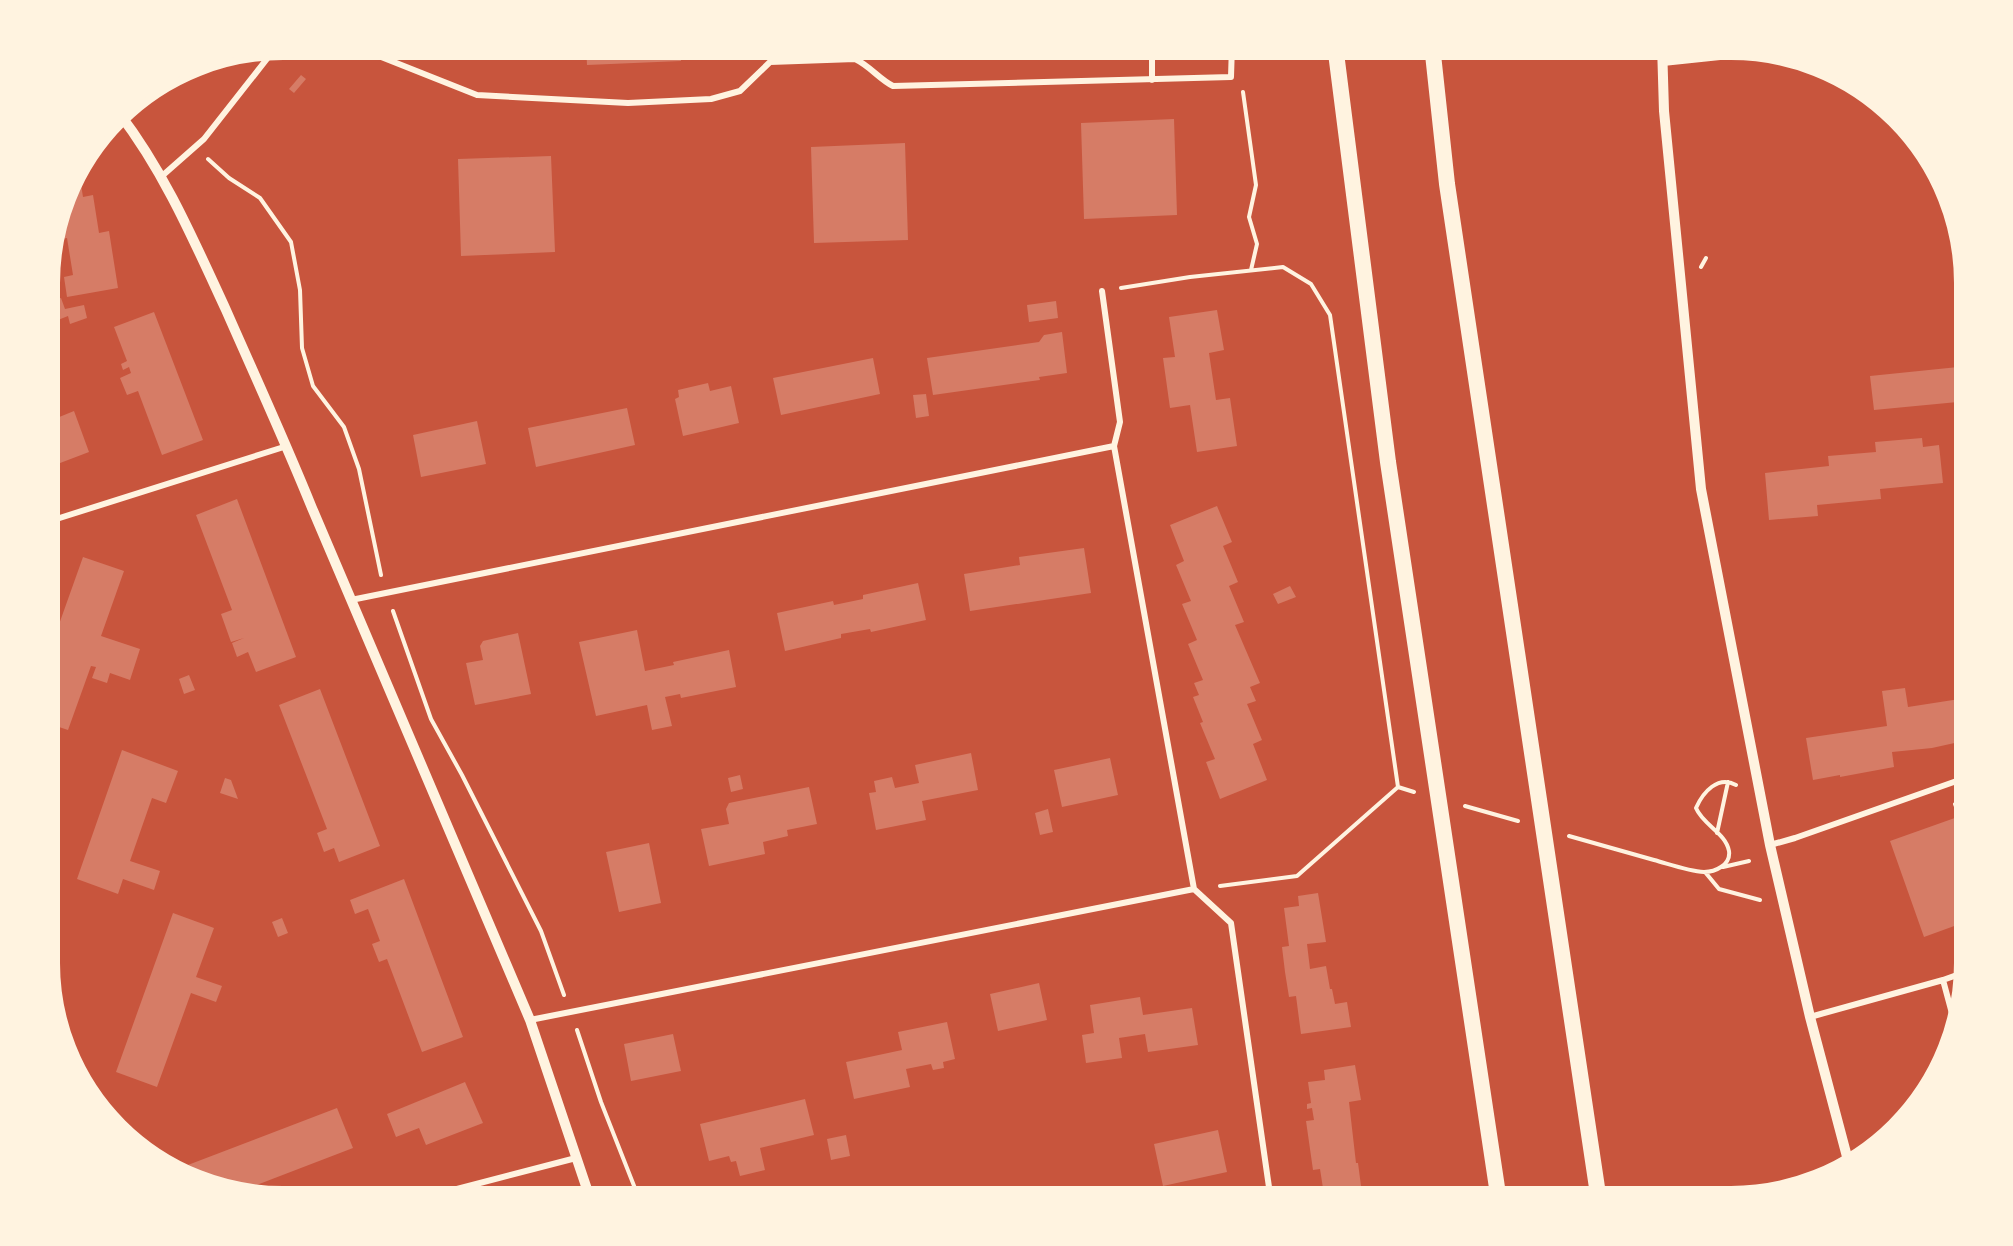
<svg xmlns="http://www.w3.org/2000/svg" width="2013" height="1246" font-family="Roboto,sans-serif">
	<rect width="100%" height="100%" fill="#c8553d"/>
	<path fill="#d67c66" d="M586,45H680L681,61L587,65Z
		M939,45H1033V49L939,52Z
		M301,75L306,79L294,93L289,89Z
		M1174,119L1177,215L1084,219L1081,123Z
		M905,143L908,240L814,243L811,147Z
		M551,156L555,252L461,256L458,159Z
		M78,166L83,197L93,195L99,233L109,231L118,288L67,297L64,277L73,275L67,238L50,241L70,177Z
		M1964,258L1968,267V281H1966Z
		M61,298L65,309L84,305L87,318L70,324L68,316L58,320L52,300Z
		M1056,301L1058,318L1029,322L1027,305Z
		M1217,310L1224,350L1209,353L1216,400L1230,398L1237,446L1197,452L1190,405L1170,408L1163,358L1175,357L1169,317Z
		M154,312L203,440L162,455L138,391L127,395L120,378L131,373L129,367L123,370L121,364L127,361L114,327Z
		M1062,332L1067,373L1039,377L1040,380L933,395L927,358L1039,342L1044,335Z
		M873,358L880,394L781,415L773,378Z
		M1968,366V401L1874,410L1870,376Z
		M708,383L710,391L731,386L739,423L683,436L675,399L679,397L678,390Z
		M926,394L929,416L916,418L913,395Z
		M627,408L635,445L536,467L528,428Z
		M74,411L89,452L47,468V422Z
		M477,421L486,464L421,477L413,435Z
		M1922,438L1923,447L1939,445L1943,483L1880,489L1881,499L1817,505L1818,516L1769,520L1765,473L1829,466L1828,456L1876,452L1875,442Z
		M237,499L296,657L256,672L248,652L237,657L232,643L244,638L231,642L221,614L232,610L196,515Z
		M1217,506L1232,542L1223,546L1238,582L1229,586L1244,622L1235,625L1260,683L1250,687L1256,701L1247,704L1262,740L1253,744L1267,780L1220,799L1206,762L1215,759L1200,723L1203,722L1193,697L1199,695L1194,683L1203,680L1188,644L1197,640L1182,604L1191,601L1176,565L1184,561L1170,525Z
		M1084,548L1091,593L970,611L964,574L1020,565L1019,557Z
		M83,557L124,571L101,636L140,649L130,680L110,673L107,683L92,678L96,667L91,666L68,730L47,723V658Z
		M918,583L926,620L871,632L870,629L841,634V638L785,651L777,613L833,601L834,605L863,599V595Z
		M1290,586L1296,597L1278,604L1273,594Z
		M637,630L645,671L674,665L673,662L729,650L736,687L681,698L680,694L665,697L672,726L652,730L647,705L596,716L579,642Z
		M518,633L531,694L475,705L466,663L483,660L480,646L483,641Z
		M189,675L195,690L184,694L179,679Z
		M1964,683H1968V740L1932,748L1892,752L1894,767L1840,777V775L1813,780L1806,738L1887,726L1882,691L1905,688L1908,707L1966,698Z
		M320,689L380,846L339,862L334,848L324,852L317,833L327,829L279,705Z
		M122,750L178,771L166,803L152,798L130,861L160,871L154,890L123,879L118,894L77,879Z
		M971,753L978,790L922,801L926,820L876,830L869,793L876,792L874,781L892,777L895,788L919,783L915,765Z
		M1110,758L1118,795L1062,807L1054,770Z
		M740,775L743,789L731,792L728,778Z
		M225,778L231,780L238,799L220,793Z
		M809,787L817,824L787,830L788,836L763,842L765,854L709,866L701,829L729,824L726,809L729,803Z
		M1048,809L1053,832L1040,835L1035,813Z
		M1966,814L1968,921L1924,937L1890,841Z
		M649,843L661,903L619,912L606,852Z
		M404,879L463,1037L422,1052L387,959L379,962L372,944L380,941L368,909L355,914L350,900Z
		M1318,893L1326,942L1307,944L1310,969L1326,966L1330,989H1332L1335,1004L1347,1002L1351,1027L1301,1034L1296,996L1289,997L1285,972L1282,947L1289,946L1284,908L1299,906L1298,896Z
		M173,913L214,928L196,977L222,986L216,1002L191,993L157,1087L116,1072Z
		M282,918L288,933L278,937L272,922Z
		M1039,983L1047,1020L998,1031L990,994Z
		M1140,997L1143,1015L1192,1008L1198,1045L1148,1052L1145,1034L1119,1038L1122,1058L1086,1063L1082,1035L1094,1033L1090,1005Z
		M947,1022L955,1059L943,1062L944,1068L933,1070L931,1064L906,1069L910,1087L854,1099L846,1062L902,1050L898,1032Z
		M673,1034L681,1071L631,1081L624,1044Z
		M1355,1065L1361,1100L1349,1102L1356,1163H1358L1363,1201H1325L1320,1169L1313,1170L1306,1121L1314,1120L1312,1108L1307,1109V1104L1311,1103L1308,1082L1325,1080L1324,1070Z
		M465,1082L483,1123L426,1145L419,1128L396,1137L387,1114Z
		M805,1099L814,1135L760,1148L765,1170L740,1176L736,1161L731,1162L729,1156L709,1161L700,1124Z
		M337,1108L353,1148L233,1194L221,1193L183,1176L180,1168Z
		M1218,1130L1227,1172L1163,1186L1154,1144Z
		M846,1135L850,1156L831,1160L827,1139Z
		M1011,1189L1013,1201H960V1200Z
		M1119,1190L1121,1201H1072V1200Z"/>
	<g fill="none" stroke-linecap="round" stroke-linejoin="round">
		<path stroke="#fff3e0" stroke-width="4" d="M1243,92L1256,185L1249,217L1257,244L1251,270
			M208,159L229,178L260,198L291,242L300,290L302,348L313,386L344,427L359,469L381,575
			M1701,267L1706,258
			M1121,288L1190,277L1283,267L1311,284L1330,315L1398,787
			M393,611L431,719L462,775L541,931L564,995
			M1398,787L1414,792
			M1955,804L1960,817
			M1465,806L1518,821
			M1717,833L1728,782
			M1569,836C1597,844 1625,852 1654,860C1669,864 1688,871 1704,872C1715,872 1731,865 1729,851C1726,833 1703,825 1696,808C1703,792 1718,775 1736,785
			M1723,867L1749,861
			M1705,872L1719,889L1760,900
			M1220,886L1297,876L1398,787
			M577,1030L601,1102L640,1201"/>
		<path stroke="#fff3e0" stroke-width="6" d="M351,45L477,95L628,103L711,99L740,91L770,62L855,59C870,66 879,79 893,86L1231,77L1232,45
			M1152,45V80
			M1663,63L1777,51
			M162,176L204,139L277,46
			M1102,291L1120,422L1114,446L1194,889L1231,923L1271,1201
			M47,522L287,446
			M351,600L1114,446
			M1770,845L1795,838L1968,777
			M1943,980L1957,1032
			M1810,1017L1943,980L1968,971
			M530,1020L1194,889
			M411,1201L576,1158"/>
		<path stroke="#fff3e0" stroke-width="10" d="M1662,45L1664,111L1701,489L1770,845L1810,1017L1850,1168
			M119,113C165,173 194,241 226,310C255,376 285,441 312,508L530,1020L591,1201"/>
		<path stroke="#fff3e0" stroke-width="16" d="M1335,45L1388,462L1499,1201
			M1432,45L1447,184L1599,1201"/>
	</g>
	<path d="M0 0H2013V1246H0ZM283 56H1731A227 227 0 0 1 1958 283V963A227 227 0 0 1 1731 1190H283A227 227 0 0 1 56 963V283A227 227 0 0 1 283 56Z" fill="#fff3e0" fill-rule="evenodd"/>
	<path fill="none" stroke="#fff3e0" stroke-width="8" d="M283 56H1731A227 227 0 0 1 1958 283V963A227 227 0 0 1 1731 1190H283A227 227 0 0 1 56 963V283A227 227 0 0 1 283 56Z"/>
</svg>
